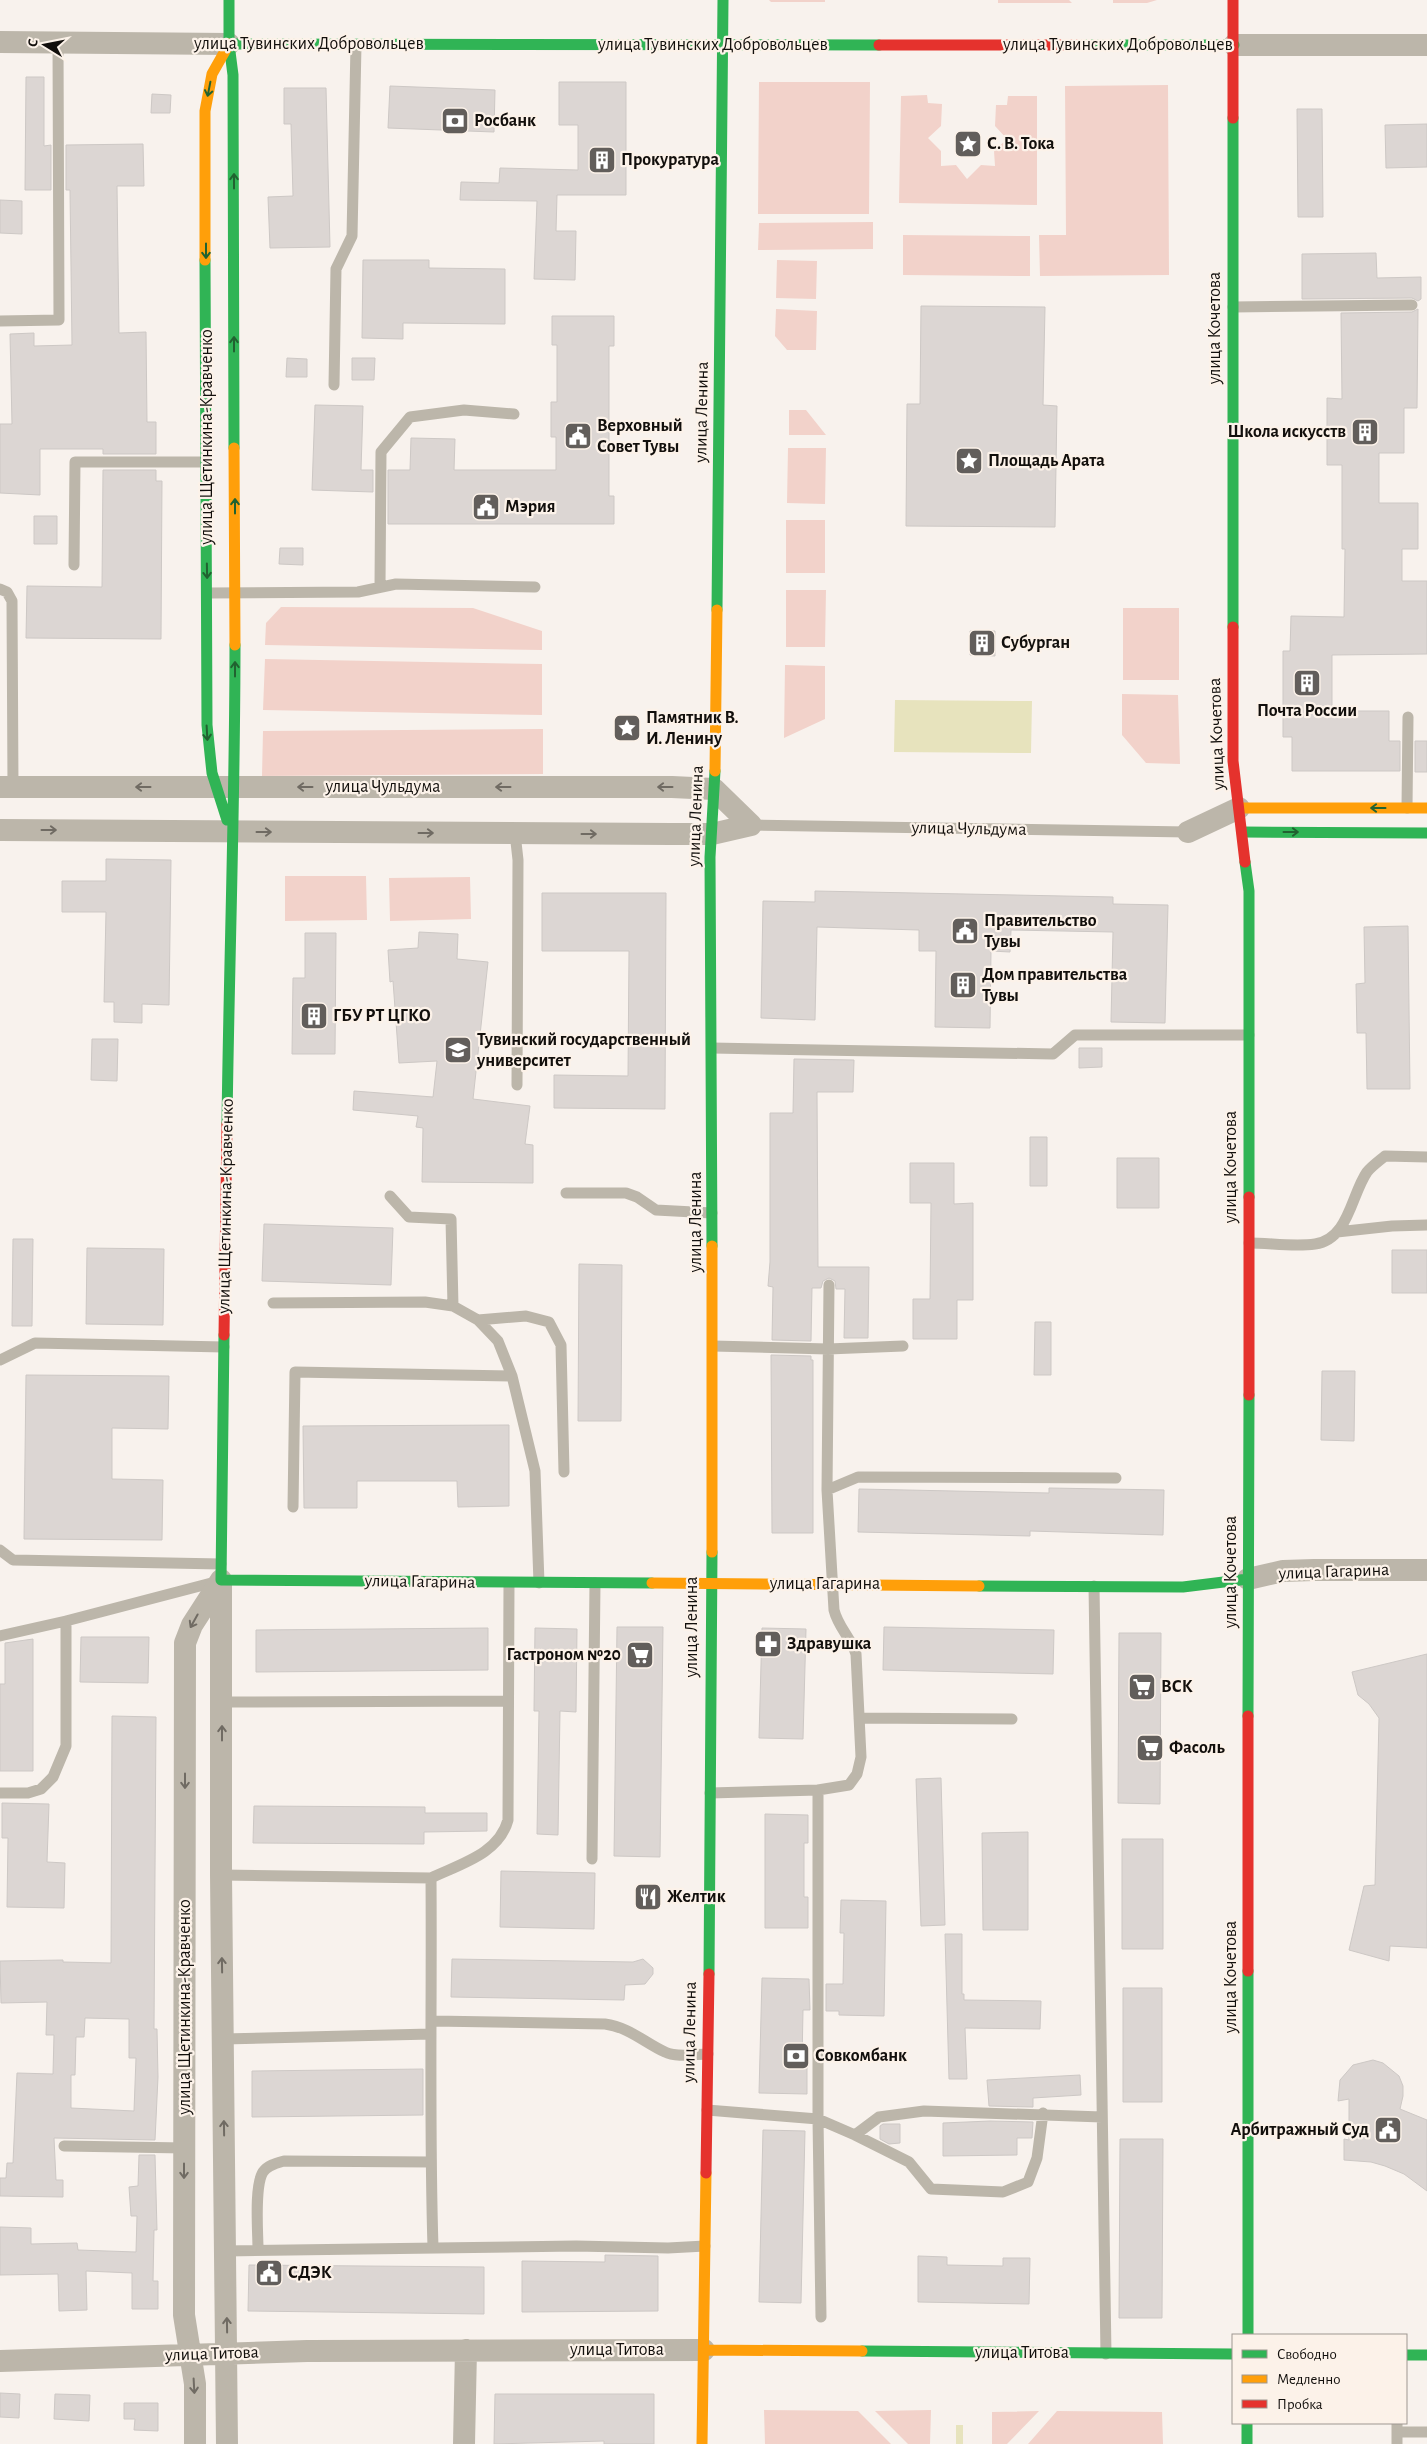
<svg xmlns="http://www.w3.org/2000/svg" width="1427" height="2444" font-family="'Alegreya Sans',sans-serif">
	<rect width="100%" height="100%" fill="#f8f2ed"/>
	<path fill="#f2d2ca" d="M769,0H825V2H771Z
		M998,0H1069L1072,3H998Z
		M1113,0H1157L1147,3H1113Z
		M759,82H870L869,214H758Z
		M1168,85L1169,275L1040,276L1039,235H1066L1065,86Z
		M927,95L928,103L942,104L941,126L928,138L941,151V166L956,165L967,179L981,165L995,166L994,151L1007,139L995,126L996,105H1007L1008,96H1037V205L899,203L901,96Z
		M873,222V249L758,250L759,223Z
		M903,235L1030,236V276L903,275Z
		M777,260L817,261L816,299L776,298Z
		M776,309L817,311L816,350H787L775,336Z
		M789,410H806L826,435H789Z
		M788,448H826L825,504L787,503Z
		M786,520H825V573H786Z
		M786,590H826L825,647H786Z
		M281,607L473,608L542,631V650L265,645L266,623Z
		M1123,608H1179V680H1123Z
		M265,659L542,664V715L263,710Z
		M785,665L825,666V719L784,738Z
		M1122,694L1178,695L1180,764L1146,763L1122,735Z
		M543,729V774L262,776L263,731Z
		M285,876H366L367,920L285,921Z
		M470,877L471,919L390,921L389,878Z
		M764,2410L858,2411L891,2444H765Z
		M931,2410L930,2444H908L875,2411Z
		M1039,2411L1007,2444H992V2412Z
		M1057,2411L1162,2412L1163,2444H1028Z"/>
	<path fill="#e7e3bd" d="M895,700L1032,701L1031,753L894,752Z
		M956,2425H963V2444H956Z"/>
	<path fill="#dcd6d3" stroke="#cdc8c5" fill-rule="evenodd" d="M26,77H44V146L51,145V190H25Z
		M559,82H626V195H557L556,231H576L575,280L534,279L537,201L460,200L461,182L499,183L500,168L578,170V125H559Z
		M390,86L495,90L494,132L388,128Z
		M284,88H326L330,247L270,248L268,197L293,196L291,124H284Z
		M152,94L171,95L170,113H151Z
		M1297,109H1322L1323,217H1298Z
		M1427,124V167L1386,168L1385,125Z
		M143,144L144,186H117L119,333L146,332L147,422H156V454H103V449H40V495L0,493V424H12L10,334L34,333V346L72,345L70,190H66V145Z
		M0,200L22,201V234L0,233Z
		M1376,253L1377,278L1421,277V299L1418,301L1412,298L1302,299V254Z
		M363,260H429V268L505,269V324L403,323V339L362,338Z
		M921,306L1045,307L1043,405L1057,406L1055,527L906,526L907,404H920Z
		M1418,309L1417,408H1404V453H1379V503H1418V549H1402V581H1427V654L1332,655V711H1389V741H1400V771H1292V737H1283V651H1290L1291,616L1344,617L1345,549H1342V465H1327V398L1342,399L1341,313L1412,312Z
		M552,316H614V346H609V496H614V524H388V470H410L411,438L455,439L454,470H556V437H551V402H557V345H552Z
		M287,358L307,359V377H286Z
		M352,358H375L374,380H352Z
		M315,405L363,406L361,470H373V492L312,490Z
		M103,470H156V481H162L161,639L26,638L27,586L102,587Z
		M34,516H57V544H34Z
		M280,548H303V565L279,564Z
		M970,631H995V656L970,655Z
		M1415,741H1427V772H1415Z
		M106,859L171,860L169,1005L142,1004V1023L114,1022V1002H104L106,912H62V881H106Z
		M815,891L1113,897V904L1168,905L1165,1023L1111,1022L1113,932L1011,930L1010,952L991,951L990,1028L935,1027L936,951H919V930L817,927L815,1020L761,1018L763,901L815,902Z
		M542,893H666L665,1109L554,1108V1075L628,1076L629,951H542Z
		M1408,926L1410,1089H1367L1366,1033H1357L1356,984L1365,983L1364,927Z
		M419,932L458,934L457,959L488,962L473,1099L530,1106L525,1144L533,1145V1183L422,1182L423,1128L416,1127L418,1116L353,1110L354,1091L433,1097L437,1061L399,1063L393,981L390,982L388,950L418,948Z
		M305,933H336L335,1054H292L293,978H305Z
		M92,1039H118L117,1081L91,1080Z
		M1079,1048H1102V1067L1079,1068Z
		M794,1059L854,1060L853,1092H817L818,1264V1267H869L868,1338H844L845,1289H836L835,1281L829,1278L823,1281L821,1288H812L811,1341L772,1340L773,1287L768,1286L770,1262V1113H793Z
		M1030,1137H1047V1186H1030Z
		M1117,1158H1159V1208H1117Z
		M910,1163H954V1204L973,1203V1300H957V1339H913V1299H930L931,1203H910Z
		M264,1224L393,1228L391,1285L262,1281Z
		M13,1239H33L32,1326H12Z
		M87,1248L164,1249L163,1325L86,1324Z
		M1392,1250H1427V1293H1392Z
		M579,1264L622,1265L621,1421H578Z
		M1035,1322H1051V1375H1034Z
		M771,1355L811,1356V1360H813V1533H772Z
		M1322,1371H1355L1354,1441L1321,1440Z
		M26,1375L169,1376L168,1429L112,1428V1479L163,1480L162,1540L24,1539Z
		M509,1425V1506L458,1507L457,1481H357V1508H304L303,1426Z
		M1049,1488L1164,1490L1163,1535L1030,1531V1536L858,1532L859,1489L1049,1493Z
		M617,1627H663L660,1857L614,1856Z
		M884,1627L1054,1630L1053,1674L883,1670Z
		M488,1628V1670L256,1672V1630Z
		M535,1628L577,1629L576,1712L560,1711L558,1835L537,1834L539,1711H534Z
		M762,1628L806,1629L803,1739L759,1738Z
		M1119,1633H1161L1160,1804L1118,1803Z
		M81,1637H149L148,1683L80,1682Z
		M33,1639V1771H0V1684H5V1643Z
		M1427,1654V1948L1390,1946L1389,1961L1349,1950L1364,1886L1375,1885L1379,1718L1369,1704L1358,1695L1352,1672Z
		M112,1716L156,1717L154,2029H157L158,2077L155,2140L54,2138L56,2180H63V2197L0,2196V2178H6L7,2163H13L17,2073L53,2074L54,2035H46L47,2002L1,2003L0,1961L63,1960V1962L111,1963ZM85,2018L129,2019V2058H136L134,2111L71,2108V2075H75L76,2037H84Z
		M941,1778L945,1925L921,1926L916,1779Z
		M2,1803L49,1804L47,1862L65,1863L64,1908L7,1907L8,1838H2Z
		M254,1806L425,1807V1813H487V1831L424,1832V1844L253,1843Z
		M765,1814L808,1815V1843H804V1897H808V1928H765Z
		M1028,1832V1930H983L982,1833Z
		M1122,1839H1163V1949H1122Z
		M501,1871L595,1873L594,1929L500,1927Z
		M841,1900L886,1901L884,2016L839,2015V2011H826V1984H843L844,1933H840Z
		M945,1934H962V1994H964V2000L1041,2001L1040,2029L965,2028L967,2079H949Z
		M452,1959L633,1962L643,1959L653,1968V1974L645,1984L625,1985L624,2000L451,1997Z
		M762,1978L809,1979L810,2010H803L802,2065H807V2094L759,2093Z
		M1123,1988H1162V2102H1123Z
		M1373,2060L1383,2063L1399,2076L1403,2086V2096L1400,2109L1427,2120V2191L1404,2174L1385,2166L1371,2162L1344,2160V2139L1349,2140V2099L1338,2101L1340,2080L1353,2065Z
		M423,2069V2115L252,2117V2071Z
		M1080,2075L1081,2095L1033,2098V2107L989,2106L987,2080Z
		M990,2121L1033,2122L1032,2138H1017V2155L943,2156V2123Z
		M883,2124H900V2143L889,2144L880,2139V2126Z
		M763,2130L805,2131L801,2303L759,2302Z
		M1120,2139H1163L1162,2318H1119Z
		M139,2155H155L157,2230H154L153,2281H158V2309H132V2273L86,2271L87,2310L59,2311L58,2274L0,2275V2227L31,2228V2244L77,2243L78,2250L136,2252L137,2216H131L129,2187L138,2186Z
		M605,2255L658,2256V2311L522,2312V2261L605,2262Z
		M918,2256L947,2257V2265L1003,2266V2258H1030L1029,2304L918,2302Z
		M249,2265L484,2267V2314L248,2311Z
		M0,2393L20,2394L19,2418L0,2417Z
		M55,2394L90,2395L89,2421L54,2419Z
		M495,2394H654V2444H604V2441L494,2444Z
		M124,2403H158V2431L134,2430L135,2419H124Z"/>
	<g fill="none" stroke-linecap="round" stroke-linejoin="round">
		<path stroke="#bcb6aa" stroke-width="11" d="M1233,307L1412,305
			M0,321L59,320L58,43
			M334,385L336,269L352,236L356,45
			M74,565L75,462H207
			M380,587L381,452L410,417L464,410L514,414
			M0,589L7,592L12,601L13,787
			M208,593L358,592L396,584L535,587
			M1407,808L1408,717
			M751,825L1188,832
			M515,833L518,860L517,1085
			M712,1048L1053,1054L1075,1035H1249
			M566,1193H626L637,1197L656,1210L712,1213
			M390,1196L409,1217L451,1219L453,1306
			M1337,1232L1392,1226L1427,1225
			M1249,1243C1270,1243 1294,1247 1315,1244C1349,1239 1351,1195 1367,1172C1372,1166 1379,1161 1385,1156L1427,1157
			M273,1303L425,1302L453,1306L478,1320L498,1341L512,1376L535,1471L539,1583
			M478,1320L526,1316L549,1322L561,1345L564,1472
			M713,1346L828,1349L903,1346
			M0,1360L35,1343L224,1347
			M827,1490L858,1477L1116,1478
			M293,1507L295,1372L512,1376
			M0,1550L13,1560L221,1564
			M1094,1586L1106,2354
			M0,1636L66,1621
			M222,1702L508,1701
			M859,1718L1012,1719
			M818,1790L849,1785L857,1774L861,1757L856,1654C851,1638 838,1627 834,1610L827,1490L829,1285
			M0,1793H28L41,1789L53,1777L66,1746V1621L219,1581
			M710,1793L818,1790V2119L821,2317
			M592,1859L595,1583
			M221,1875L431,1878
			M433,2021L605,2024C629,2027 645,2043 665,2052C676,2058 696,2054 708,2054
			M223,2039L431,2034
			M707,2110L818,2119L855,2135L879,2117L924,2111L1102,2117
			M855,2135L909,2162L931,2189L1003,2192L1028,2182L1037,2158L1043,2113
			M64,2146L185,2148
			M433,2247C429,2124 432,2001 431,1878C460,1864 499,1854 508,1820L509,1583
			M258,2249C258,2232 254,2186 263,2172C268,2165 277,2163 284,2161L430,2162
			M226,2251L576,2246L668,2248L705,2246
			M1397,2432H1427
			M1397,2444V2423"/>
		<path stroke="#bcb6aa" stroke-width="22" d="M0,42L229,44
			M1234,45H1427
			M0,787H672L714,789L751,825
			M0,830L671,834H712L751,825
			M1188,832L1239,808
			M1248,1579L1283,1571L1314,1570H1427
			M221,1580V1875L227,2444
			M0,2361L307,2351L704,2350
			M195,2444V2384L184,2315L185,1643L192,1625L221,1580
			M464,2444L466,2350"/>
		<path stroke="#30b455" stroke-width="11" d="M229,0V44L233,75L234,448
			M229,44L879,45
			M1080,45H1234
			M1233,118V627
			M205,260L207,725L212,773L227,820
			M717,610L723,0
			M1243,832L1427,833
			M1245,862L1249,891V1197
			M227,1124C229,964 235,805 235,645
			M712,1246L710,857L715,771
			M224,1335L221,1580L652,1583
			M979,1586L1183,1587L1248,1579
			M1248,1716L1249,1395
			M709,1974L712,1552
			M1248,2335V1971
			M862,2351L1233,2354
			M1406,2355H1427
			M1247,2423V2444"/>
		<path stroke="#ff9f0a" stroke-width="11" d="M205,260V111L212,74L229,44
			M234,448L235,645
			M715,771L717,610
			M1239,808H1427
			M712,1552V1246
			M652,1583L979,1586
			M704,2350L862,2351
			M702,2444L706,2173"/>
		<path stroke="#e5322d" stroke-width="11" d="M1233,0V118
			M879,45H1080
			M1233,627V761L1245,862
			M224,1335L227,1124
			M1249,1395V1197
			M1248,1971V1716
			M706,2173L709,1974"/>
	</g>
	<defs><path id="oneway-shaft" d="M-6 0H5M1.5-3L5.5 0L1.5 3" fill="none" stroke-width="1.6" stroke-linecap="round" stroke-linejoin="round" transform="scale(1.25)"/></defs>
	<g stroke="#216230">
		<use href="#oneway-shaft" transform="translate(209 89) rotate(101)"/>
		<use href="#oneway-shaft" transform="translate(234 181) rotate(-90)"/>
		<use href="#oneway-shaft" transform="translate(206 251) rotate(90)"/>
		<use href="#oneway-shaft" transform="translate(234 344) rotate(-90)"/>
		<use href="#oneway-shaft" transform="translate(235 506) rotate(-90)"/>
		<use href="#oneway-shaft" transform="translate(207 571) rotate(89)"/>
		<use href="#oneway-shaft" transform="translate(235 669) rotate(-90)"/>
		<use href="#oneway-shaft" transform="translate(207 733) rotate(87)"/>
		<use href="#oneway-shaft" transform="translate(1378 808) rotate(180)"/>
		<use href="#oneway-shaft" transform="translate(1291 832)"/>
	</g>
	<g stroke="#706b63">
		<use href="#oneway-shaft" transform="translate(143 787) rotate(-180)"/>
		<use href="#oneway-shaft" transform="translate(305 787) rotate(-180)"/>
		<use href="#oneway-shaft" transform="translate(503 787) rotate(-180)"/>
		<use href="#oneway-shaft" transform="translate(665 787) rotate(-180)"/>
		<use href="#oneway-shaft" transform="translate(49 830)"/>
		<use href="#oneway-shaft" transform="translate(264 832)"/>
		<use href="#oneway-shaft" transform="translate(426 833)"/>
		<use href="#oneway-shaft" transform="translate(589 834)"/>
		<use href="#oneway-shaft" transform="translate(194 1621) rotate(119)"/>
		<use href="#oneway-shaft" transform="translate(222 1733) rotate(-90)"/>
		<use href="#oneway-shaft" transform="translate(185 1781) rotate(90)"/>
		<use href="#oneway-shaft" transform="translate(222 1965) rotate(-91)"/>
		<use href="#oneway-shaft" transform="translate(224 2128) rotate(-91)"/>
		<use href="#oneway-shaft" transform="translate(184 2171) rotate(90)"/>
		<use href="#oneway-shaft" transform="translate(227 2325) rotate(-91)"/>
		<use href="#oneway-shaft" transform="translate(194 2386) rotate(87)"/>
	</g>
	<defs>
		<g id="bank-square" transform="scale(1.4375)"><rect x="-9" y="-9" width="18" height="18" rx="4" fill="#625e5b" stroke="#fcf2e9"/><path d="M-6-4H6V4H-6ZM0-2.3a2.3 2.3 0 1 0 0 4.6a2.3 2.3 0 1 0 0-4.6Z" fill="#fff"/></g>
		<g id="sight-square" transform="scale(1.4375)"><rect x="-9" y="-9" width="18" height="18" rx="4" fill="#625e5b" stroke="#fcf2e9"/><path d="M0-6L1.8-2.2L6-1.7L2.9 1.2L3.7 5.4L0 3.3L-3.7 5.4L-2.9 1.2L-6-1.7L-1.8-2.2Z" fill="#fff"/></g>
		<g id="building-square" transform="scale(1.4375)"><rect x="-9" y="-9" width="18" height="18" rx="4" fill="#625e5b" stroke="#fcf2e9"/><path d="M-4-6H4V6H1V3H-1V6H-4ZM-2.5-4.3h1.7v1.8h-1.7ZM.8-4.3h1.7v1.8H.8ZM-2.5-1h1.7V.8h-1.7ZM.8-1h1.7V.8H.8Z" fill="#fff"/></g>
		<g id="civic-square" transform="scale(1.4375)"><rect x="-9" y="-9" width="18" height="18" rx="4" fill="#625e5b" stroke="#fcf2e9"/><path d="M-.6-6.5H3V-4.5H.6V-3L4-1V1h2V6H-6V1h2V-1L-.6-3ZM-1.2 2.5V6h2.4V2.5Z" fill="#fff"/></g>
		<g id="university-square" transform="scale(1.4375)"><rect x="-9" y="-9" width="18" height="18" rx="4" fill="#625e5b" stroke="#fcf2e9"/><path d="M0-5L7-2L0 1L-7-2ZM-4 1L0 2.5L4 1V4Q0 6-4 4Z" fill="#fff"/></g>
		<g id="pharmacy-square" transform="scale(1.4375)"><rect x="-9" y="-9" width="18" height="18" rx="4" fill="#625e5b" stroke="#fcf2e9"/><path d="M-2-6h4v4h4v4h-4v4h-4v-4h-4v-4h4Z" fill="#fff"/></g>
		<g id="supermarket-square" transform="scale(1.4375)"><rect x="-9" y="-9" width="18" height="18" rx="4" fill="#625e5b" stroke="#fcf2e9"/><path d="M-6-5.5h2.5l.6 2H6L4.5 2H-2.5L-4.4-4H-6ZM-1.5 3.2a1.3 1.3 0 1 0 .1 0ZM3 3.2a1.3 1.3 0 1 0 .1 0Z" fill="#fff"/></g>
		<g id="restaurant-square" transform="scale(1.4375)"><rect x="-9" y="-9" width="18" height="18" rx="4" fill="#625e5b" stroke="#fcf2e9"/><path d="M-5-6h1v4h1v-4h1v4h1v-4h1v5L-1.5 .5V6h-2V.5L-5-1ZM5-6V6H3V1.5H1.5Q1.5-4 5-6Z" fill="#fff"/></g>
	</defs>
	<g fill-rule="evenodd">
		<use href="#bank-square" x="455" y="121"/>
		<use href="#sight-square" x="968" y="144"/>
		<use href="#building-square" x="602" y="160"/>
		<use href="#building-square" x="1365" y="432"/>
		<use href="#civic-square" x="578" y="436"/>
		<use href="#sight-square" x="969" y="461"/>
		<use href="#civic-square" x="486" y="507"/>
		<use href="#building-square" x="982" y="643"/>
		<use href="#building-square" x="1307" y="683"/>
		<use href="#sight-square" x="627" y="728"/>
		<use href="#civic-square" x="965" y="931"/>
		<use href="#building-square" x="963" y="985"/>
		<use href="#building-square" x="314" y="1016"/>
		<use href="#university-square" x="458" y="1050"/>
		<use href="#pharmacy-square" x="768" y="1644"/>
		<use href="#supermarket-square" x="640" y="1655"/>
		<use href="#supermarket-square" x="1142" y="1687"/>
		<use href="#supermarket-square" x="1150" y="1748"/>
		<use href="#restaurant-square" x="648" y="1897"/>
		<use href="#bank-square" x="796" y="2056"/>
		<use href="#civic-square" x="1388" y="2130"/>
		<use href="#civic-square" x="269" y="2273"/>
	</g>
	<g text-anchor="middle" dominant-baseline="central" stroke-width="4.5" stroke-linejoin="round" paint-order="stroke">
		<g font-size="18" fill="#120f0c" stroke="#fcf2e9">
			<text x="309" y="44">улица Тувинских Добровольцев</text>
			<text x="713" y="45">улица Тувинских Добровольцев</text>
			<text x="1118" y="45">улица Тувинских Добровольцев</text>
			<text transform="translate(1215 328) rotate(-90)">улица Кочетова</text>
			<text transform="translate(702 412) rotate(-89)">улица Ленина</text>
			<text transform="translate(207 437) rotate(-90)">улица Щетинкина-Кравченко</text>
			<text transform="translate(1217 734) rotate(-92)">улица Кочетова</text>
			<text x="383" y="787">улица Чульдума</text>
			<text transform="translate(696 816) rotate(-88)">улица Ленина</text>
			<text transform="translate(969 829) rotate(1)">улица Чульдума</text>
			<text transform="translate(1231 1167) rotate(-90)">улица Кочетова</text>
			<text transform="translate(226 1206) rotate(-89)">улица Щетинкина-Кравченко</text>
			<text transform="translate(696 1222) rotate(-90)">улица Ленина</text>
			<text transform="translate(1231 1572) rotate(-90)">улица Кочетова</text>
			<text transform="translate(1334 1572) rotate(-2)">улица Гагарина</text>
			<text transform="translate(420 1582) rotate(1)">улица Гагарина</text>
			<text x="825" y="1584">улица Гагарина</text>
			<text transform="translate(692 1627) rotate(-90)">улица Ленина</text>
			<text transform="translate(1231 1977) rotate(-90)">улица Кочетова</text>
			<text transform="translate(185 2007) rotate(-90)">улица Щетинкина-Кравченко</text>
			<text transform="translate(690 2032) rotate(-89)">улица Ленина</text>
			<text x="617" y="2350">улица Титова</text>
			<text x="1022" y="2353">улица Титова</text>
			<text transform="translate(212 2354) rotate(-2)">улица Титова</text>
		</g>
		<g font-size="18" font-weight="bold" fill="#120f0c" stroke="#fcf2e9" text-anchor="start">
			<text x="474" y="121">Росбанк</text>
			<text x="987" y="144">С. В. Тока</text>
			<text x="621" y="160">Прокуратура</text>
			<text x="597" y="426">Верховный<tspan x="597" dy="21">Совет Тувы</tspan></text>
			<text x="1346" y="432" text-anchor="end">Школа искусств</text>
			<text x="988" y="461">Площадь Арата</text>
			<text x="505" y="507">Мэрия</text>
			<text x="1001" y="643">Субурган</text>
			<text x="1307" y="711" text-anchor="middle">Почта России</text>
			<text x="646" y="718">Памятник В.<tspan x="646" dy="21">И. Ленину</tspan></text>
			<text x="984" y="921">Правительство<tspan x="984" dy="21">Тувы</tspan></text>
			<text x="982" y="975">Дом правительства<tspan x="982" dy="21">Тувы</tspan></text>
			<text x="333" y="1016">ГБУ РТ ЦГКО</text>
			<text x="477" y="1040">Тувинский государственный<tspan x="477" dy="21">университет</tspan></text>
			<text x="787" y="1644">Здравушка</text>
			<text x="621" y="1655" text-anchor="end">Гастроном №20</text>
			<text x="1161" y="1687">ВСК</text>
			<text x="1169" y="1748">Фасоль</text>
			<text x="667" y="1897">Желтик</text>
			<text x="815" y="2056">Совкомбанк</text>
			<text x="1369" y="2130" text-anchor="end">Арбитражный Суд</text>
			<text x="288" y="2273">СДЭК</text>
		</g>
	</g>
	<rect x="1232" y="2334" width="175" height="90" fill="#fcf2e9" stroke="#9e9791"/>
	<rect x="1242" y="2350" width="25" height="8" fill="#30b455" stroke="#9e9791"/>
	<text x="1277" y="2359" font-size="15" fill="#120f0c">Свободно</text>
	<rect x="1242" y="2375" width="25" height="8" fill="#ff9f0a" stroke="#9e9791"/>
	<text x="1277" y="2384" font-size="15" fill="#120f0c">Медленно</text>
	<rect x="1242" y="2400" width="25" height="8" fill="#e5322d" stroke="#9e9791"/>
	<text x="1277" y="2409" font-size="15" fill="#120f0c">Пробка</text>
	<g transform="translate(45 45) rotate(280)" stroke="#fcf2e9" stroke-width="4" paint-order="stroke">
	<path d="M0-4L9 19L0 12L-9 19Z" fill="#120f0c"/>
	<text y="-8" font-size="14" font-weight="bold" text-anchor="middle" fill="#120f0c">С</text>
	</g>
</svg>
